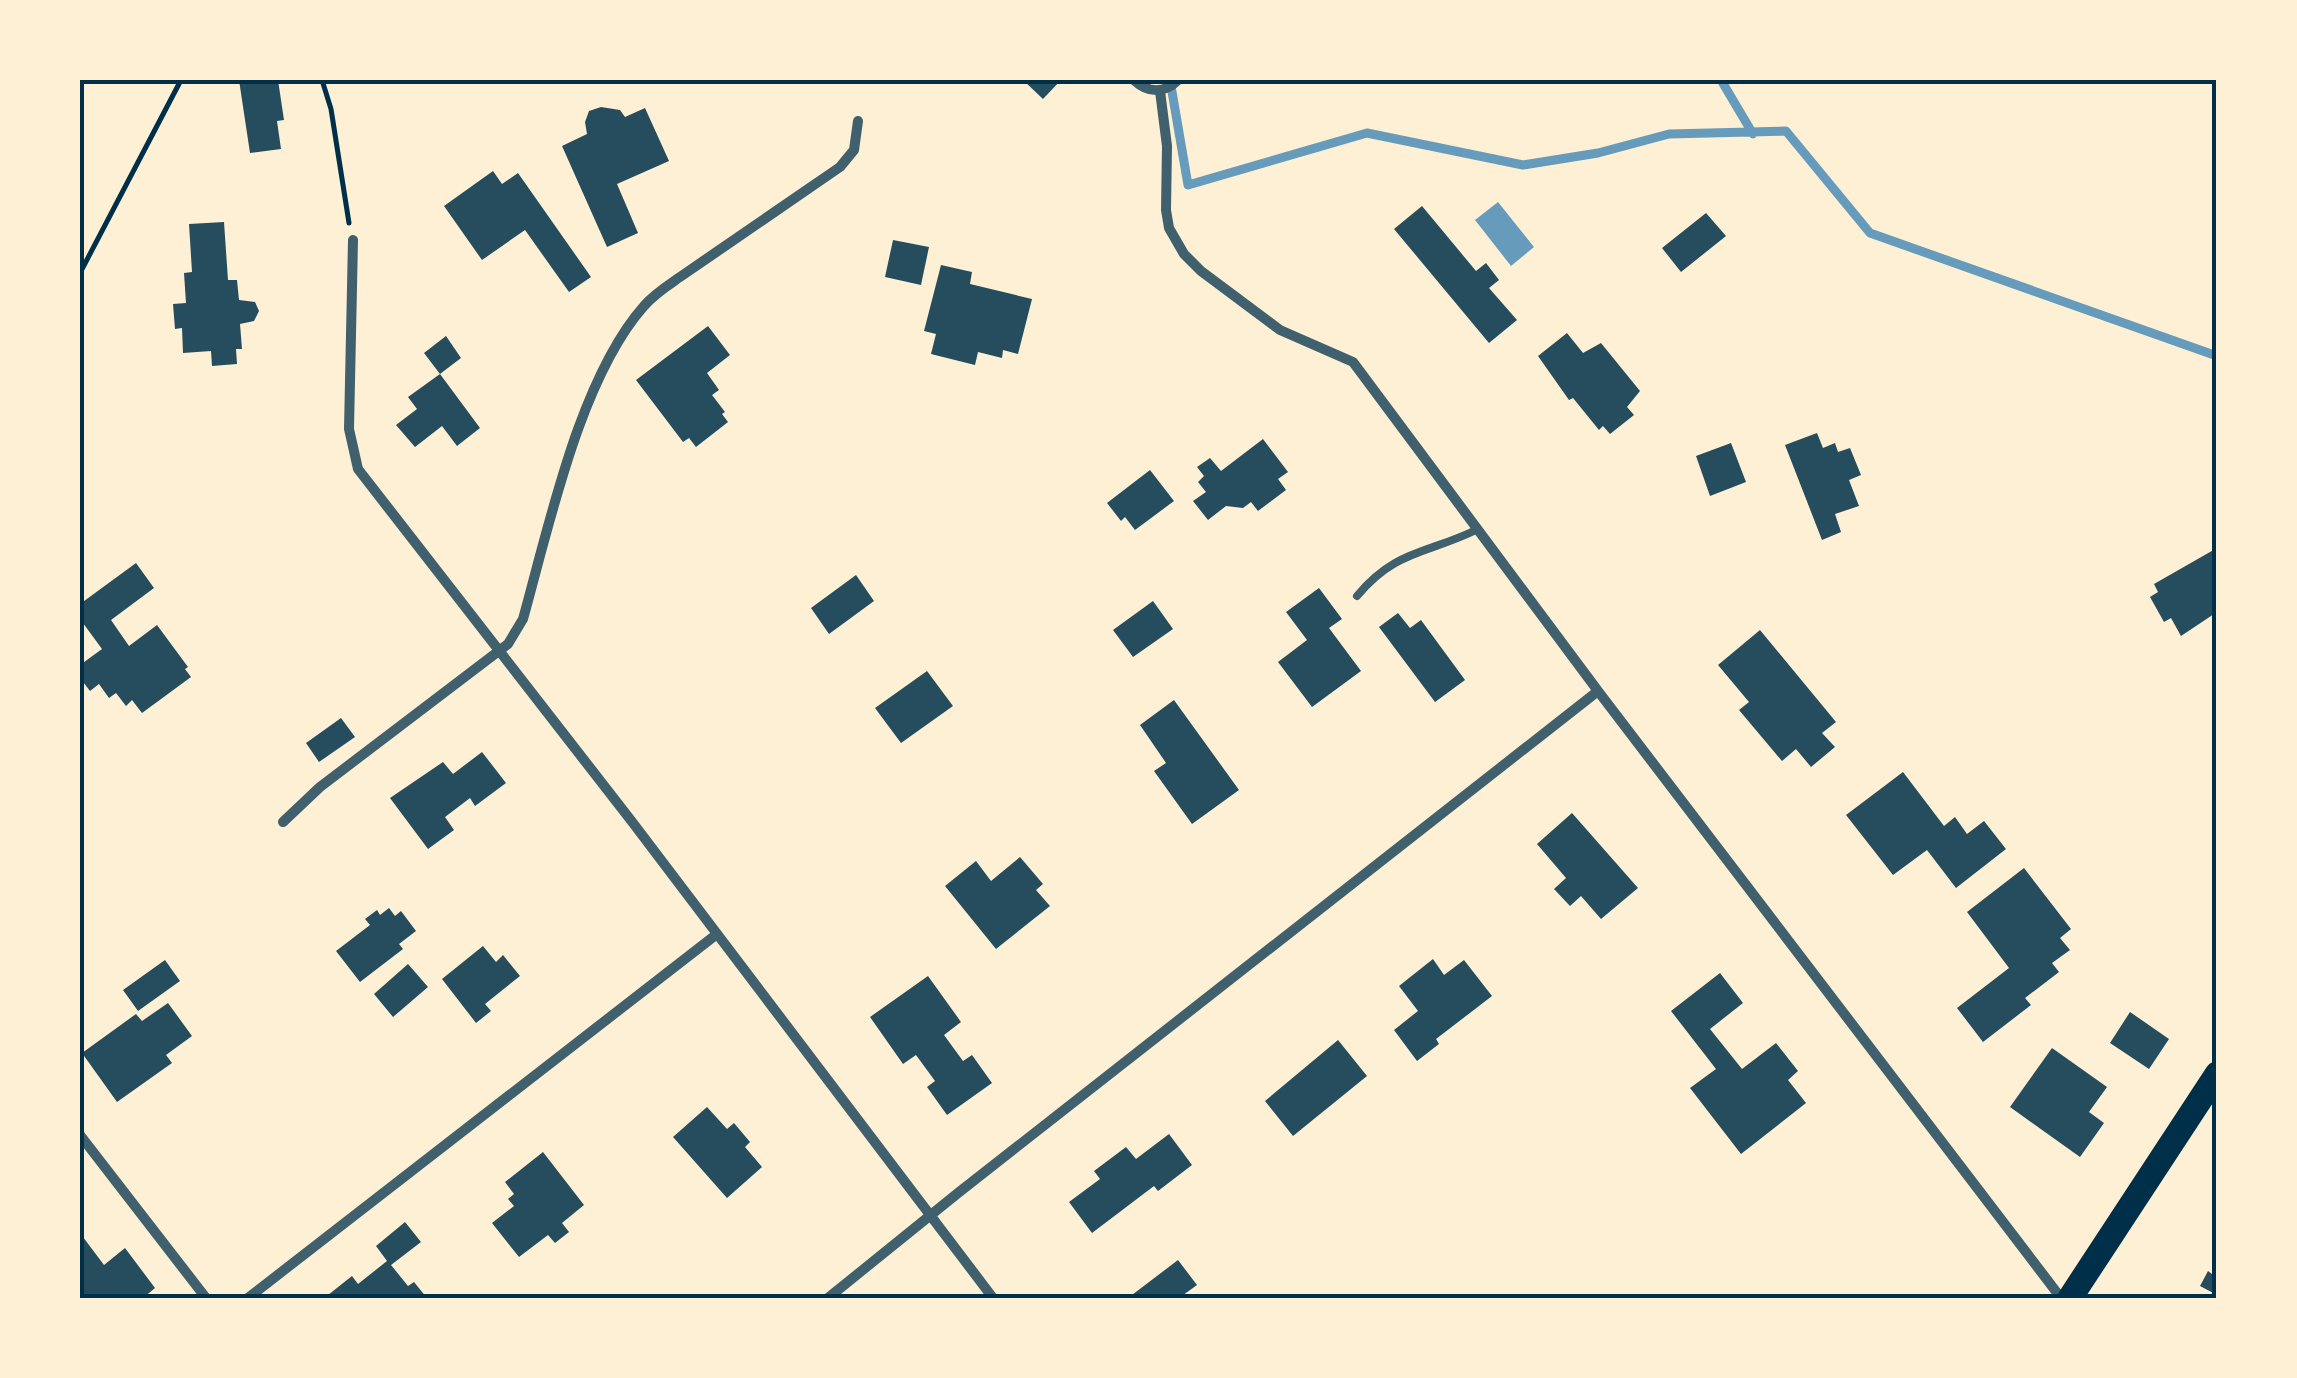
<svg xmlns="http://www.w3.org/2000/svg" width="2297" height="1378" font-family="'Noto Sans',sans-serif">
	<rect width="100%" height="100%" fill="#fdf0d5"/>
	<path fill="#669bbc" d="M1498,202L1534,247L1511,266L1475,220Z"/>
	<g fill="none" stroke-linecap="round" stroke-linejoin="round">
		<path stroke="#669bbc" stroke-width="9" d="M1170,80L1188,185L1367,133L1523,165L1598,153L1669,134L1786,131L1870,233L2217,356
			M1721,80L1753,134"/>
	</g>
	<path fill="#264d5e" d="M239,80H278L284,120L277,121L281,149L250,153Z
		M1023,80H1061L1043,99Z
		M601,107L620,110L625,117L645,108L669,161L617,184L638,233L607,247L562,146L587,134L585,122L589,111Z
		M493,171L502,184L518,173L591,277L569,292L525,230L482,260L444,206Z
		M1422,206L1476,271L1486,263L1499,280L1489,288L1517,320L1489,343L1394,229Z
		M1706,213L1726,236L1681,272L1662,248Z
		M224,222L228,280H237L239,300L255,302L259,311L254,321L240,324L242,349H236L237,364L212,366L211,351L183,353L182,328L175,329L173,304L186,303L184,273L192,272L189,224Z
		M893,240L929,247L921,285L885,277Z
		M941,265L972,272L970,284L1032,299L1018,354L1003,350L1002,358L978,352L975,365L931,354L936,334L924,331Z
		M708,326L730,355L707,373L719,390L712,395L725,412L722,414L728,422L696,447L689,438L683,442L636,380Z
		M1567,333L1583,353L1601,343L1640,391L1627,407L1634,415L1610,434L1603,426L1599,430L1573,398L1569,400L1538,356Z
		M446,336L461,358L440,374L424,353Z
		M440,374L480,428L457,446L442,426L415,447L396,425L417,409L408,397Z
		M1817,433L1823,448L1835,443L1838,452L1850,448L1861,475L1849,480L1859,506L1835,514L1841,532L1822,540L1785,445Z
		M1263,439L1288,472L1278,479L1286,490L1258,511L1251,502L1243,508L1226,506L1208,520L1193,501L1206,492L1198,482L1204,476L1197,467L1210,458L1221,471Z
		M1731,443L1746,482L1710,496L1696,456Z
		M1150,470L1174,501L1135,530L1125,517L1121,521L1107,503Z
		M2217,548V612L2181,636L2171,618L2164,622L2150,597L2158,592L2154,584Z
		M136,563L154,588L111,620L129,646L157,625L188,667L185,669L191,677L142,713L132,700L126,706L116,693L109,698L99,684L90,691L80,678L83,676L80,665L102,649L80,619V604Z
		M856,575L874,601L829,634L811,608Z
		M1319,588L1342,619L1329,628L1361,671L1312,707L1278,662L1307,640L1286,612Z
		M1153,601L1173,629L1133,657L1113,630Z
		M1398,613L1410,628L1421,620L1465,680L1435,702L1379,627Z
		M1760,630L1836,722L1822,733L1835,747L1811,767L1796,749L1782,761L1739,710L1749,702L1718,665Z
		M927,671L953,706L901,743L875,708Z
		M1174,700L1239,790L1192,824L1154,771L1166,763L1140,725Z
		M341,718L355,737L319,762L306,743Z
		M482,752L506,783L475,806L470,798L445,817L454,830L428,849L390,798L443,762L453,774Z
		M1903,772L1944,826L1955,817L1967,834L1984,821L2006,849L1956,888L1927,850L1893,875L1846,815Z
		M1572,813L1638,888L1601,919L1581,896L1570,906L1554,889L1566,878L1537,844Z
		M1020,857L1043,884L1036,890L1050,906L996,949L945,886L976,861L991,881Z
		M2024,868L2071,929L2060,938L2070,950L2052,963L2059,972L2025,998L2031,1005L1983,1042L1957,1008L2009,968L1967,912Z
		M389,908L395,916L401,911L416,931L399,944L403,949L360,982L336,951L370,925L365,919L377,910L380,915Z
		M483,946L496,962L503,955L520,976L485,1004L491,1011L476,1023L442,979Z
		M1433,959L1444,975L1464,960L1492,996L1436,1039L1439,1044L1417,1061L1394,1030L1418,1011L1399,986Z
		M165,960L180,981L138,1011L123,990Z
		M408,964L428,987L393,1017L374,994Z
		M1720,973L1743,1003L1710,1029L1742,1069L1776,1043L1798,1071L1788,1080L1806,1103L1741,1154L1690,1088L1716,1069L1671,1011Z
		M928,976L961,1022L944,1035L963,1061L972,1055L992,1083L947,1115L927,1087L935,1081L916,1055L903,1064L870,1017Z
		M168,1003L192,1036L166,1055L172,1063L117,1102L82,1053L136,1014L142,1021Z
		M2130,1012L2169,1039L2149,1069L2110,1043Z
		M1338,1040L1367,1076L1293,1136L1265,1101Z
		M2052,1048L2107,1087L2089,1112L2104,1123L2080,1157L2010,1107Z
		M707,1107L727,1129L734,1123L750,1142L745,1147L762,1167L727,1198L673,1137Z
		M1169,1134L1192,1165L1158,1191L1154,1186L1092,1233L1069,1202L1100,1179L1094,1171L1126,1147L1136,1159Z
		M543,1152L584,1205L562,1223L569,1232L555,1243L548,1235L519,1257L492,1223L514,1206L508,1199L514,1194L505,1182Z
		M405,1222L421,1242L391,1265L408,1286L414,1282L427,1298H331L328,1295L352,1276L358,1284L387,1261L376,1246Z
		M80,1233L104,1265L125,1248L155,1288L143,1298H80Z
		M1178,1260L1197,1285L1179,1298H1128Z
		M2217,1266V1295L2200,1286L2208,1271L2212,1274Z"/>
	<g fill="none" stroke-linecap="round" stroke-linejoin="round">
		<path stroke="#003049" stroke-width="5" d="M322,80L331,109L349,223
			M80,273L181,80"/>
		<path stroke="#3f606c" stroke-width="8" d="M1357,596C1396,549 1428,554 1478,529"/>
		<path stroke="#3f606c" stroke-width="10" d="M1134,80C1148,93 1164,94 1178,80
			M1160,91L1167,146L1166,210L1169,228L1184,254L1201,271L1280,330L1353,362L1598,691
			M353,240L349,429L358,469L633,823L993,1298
			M283,822L320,787L508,644L523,619C549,526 580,378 644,306C654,294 667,286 680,277L840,167L854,150L858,121
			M80,1135L206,1298
			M248,1298L717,934
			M828,1298L958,1193L1598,691L2061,1298"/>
		<path stroke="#003049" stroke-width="25" d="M2070,1298L2217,1074"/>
	</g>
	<rect width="2297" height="1378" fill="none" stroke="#fdf0d5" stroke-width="165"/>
	<rect x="82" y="82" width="2132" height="1214" fill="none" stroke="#003049" stroke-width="4"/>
</svg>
